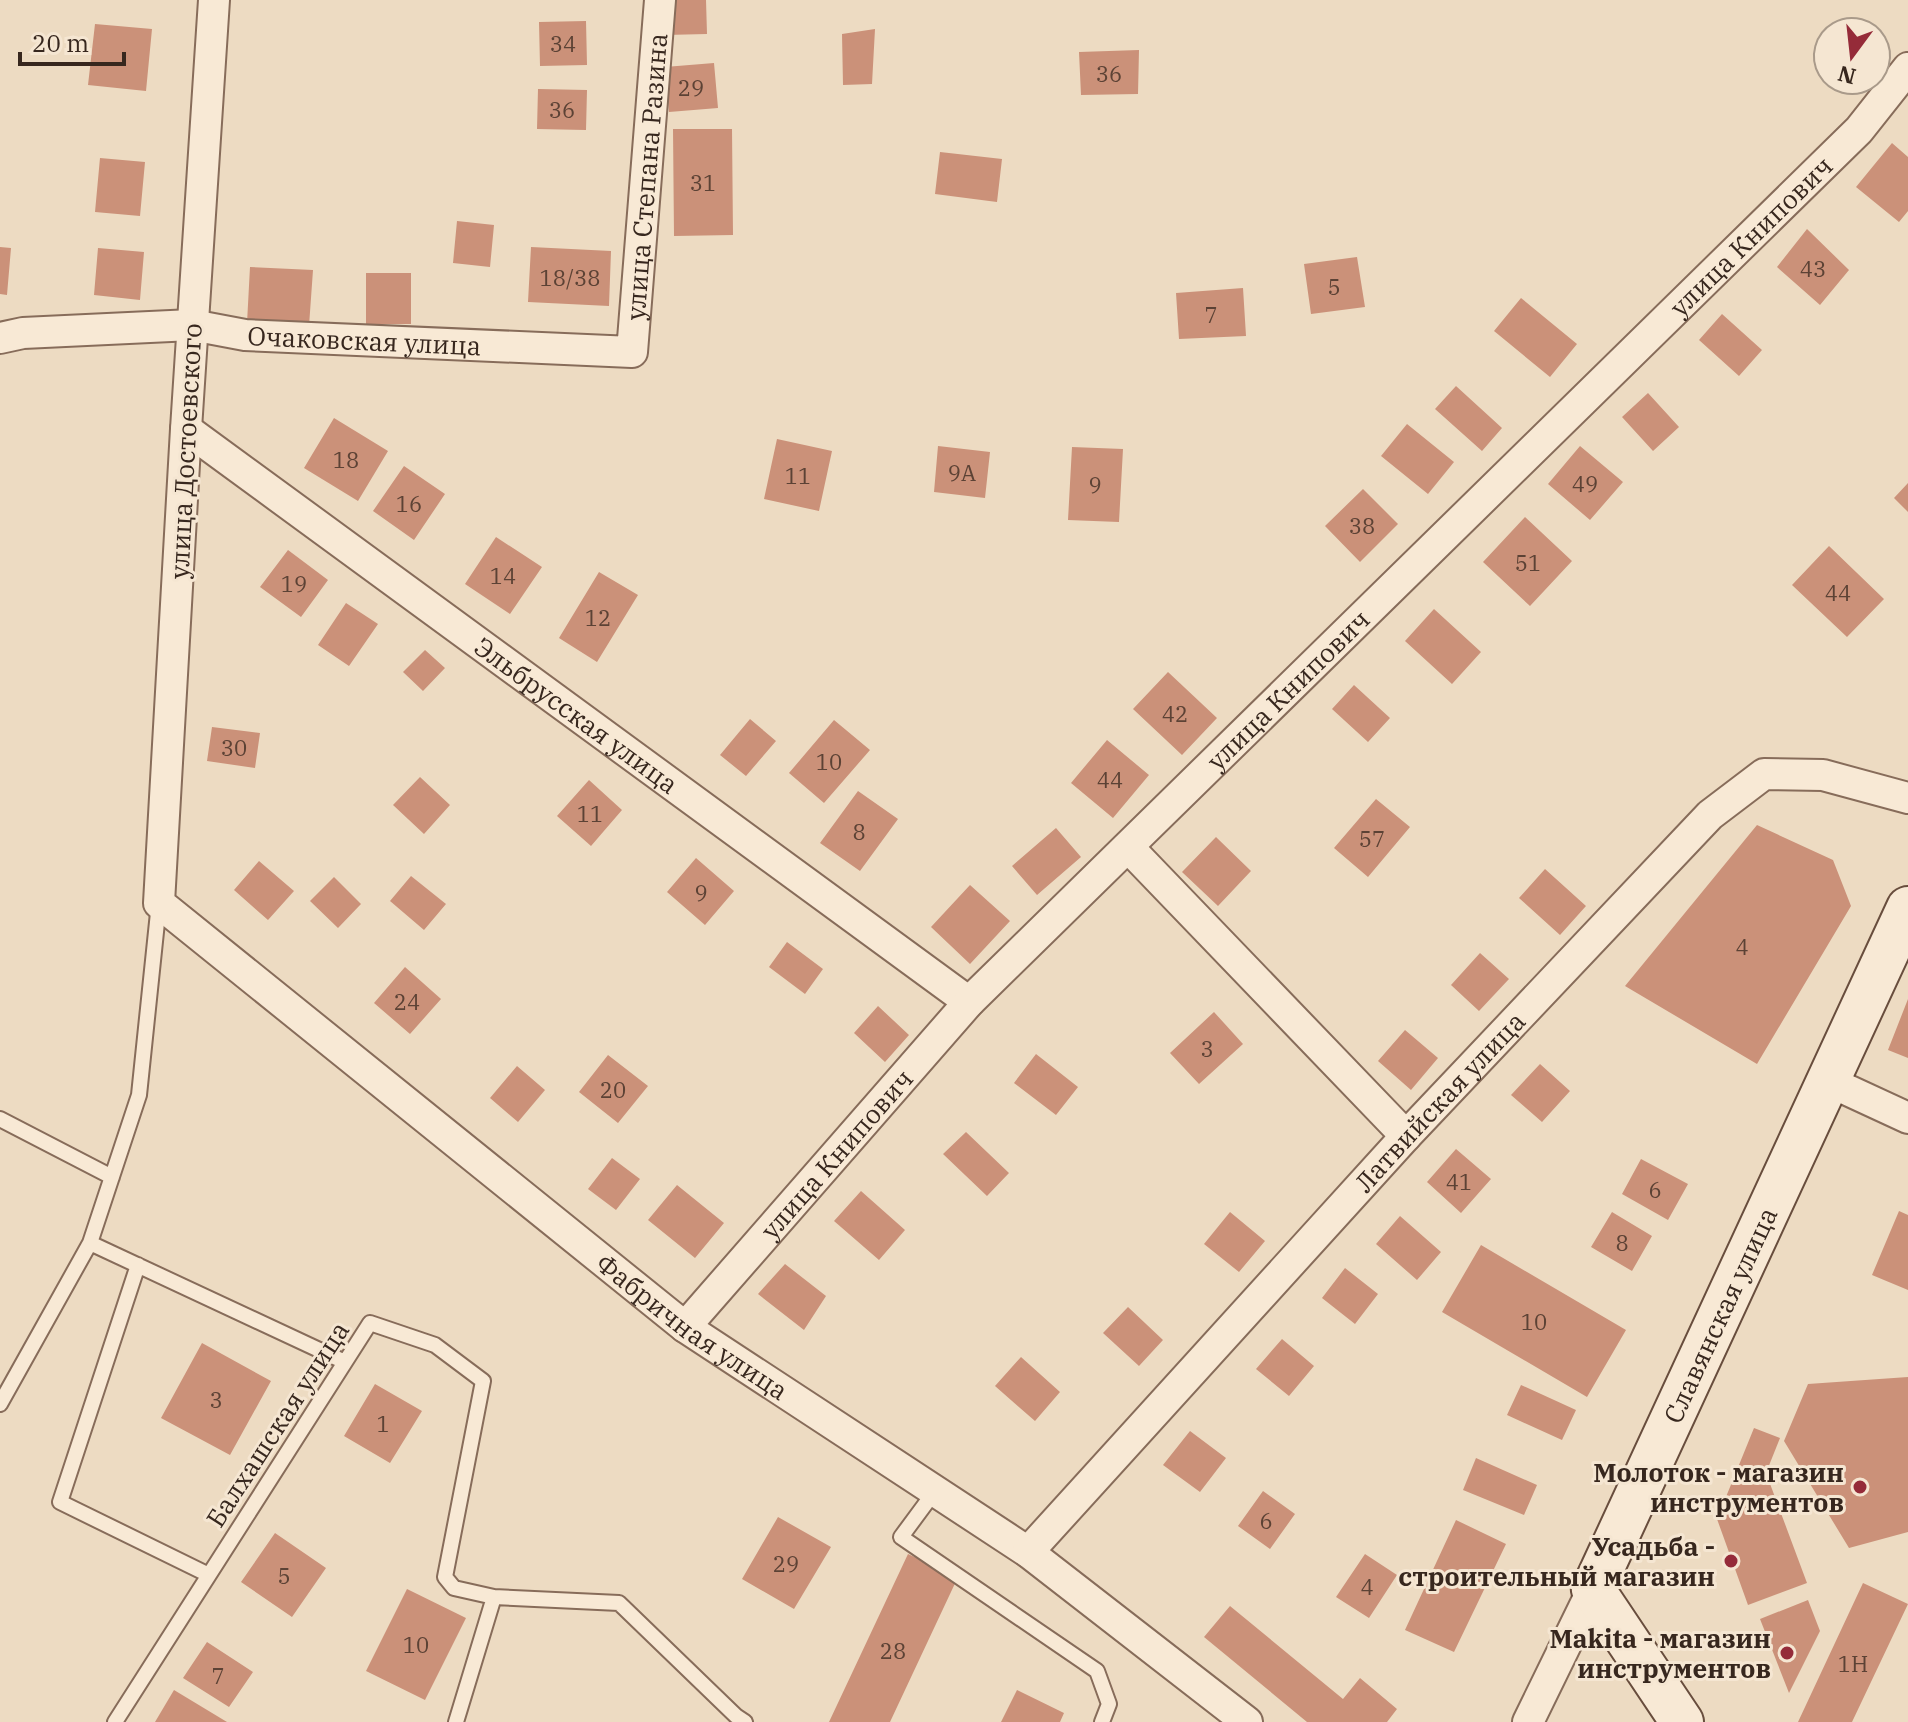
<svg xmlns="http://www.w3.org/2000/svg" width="1908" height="1722" font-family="'IBM Plex Serif',serif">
	<rect width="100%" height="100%" fill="#eddbc2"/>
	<path fill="#cb9179" d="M664,0H706L707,34L665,35Z
		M586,21L587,65L540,66L539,22Z
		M95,24L152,29L146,91L88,85Z
		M875,29L872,84L843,85L842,34Z
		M1139,50L1138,94L1081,95L1079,52Z
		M714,63L718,108L669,112L665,67Z
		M538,89L587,90L586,130L537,129Z
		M673,129H732L733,235L674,236Z
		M1892,143L1908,157V211L1899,222L1856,187Z
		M940,152L1002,159L997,202L935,194Z
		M100,158L145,162L140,216L95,212Z
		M457,221L494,225L490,267L453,263Z
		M1807,229L1849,270L1820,305L1777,267Z
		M0,247L11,248L7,295L0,294Z
		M531,247L611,251L609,306L528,302Z
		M98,248L144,252L140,300L94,295Z
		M1357,257L1365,307L1311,314L1304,264Z
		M250,267L313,270L309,326L247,323Z
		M366,273H411V324H366Z
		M1243,288L1246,336L1179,339L1176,293Z
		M1521,298L1577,344L1550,377L1494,331Z
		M1722,314L1762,350L1739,376L1699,340Z
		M1456,386L1502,428L1482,451L1435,409Z
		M1648,393L1679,427L1653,451L1622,417Z
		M334,418L388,451L358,501L304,468Z
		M1407,424L1454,462L1428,494L1381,456Z
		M777,439L832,451L819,511L764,499Z
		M938,446L990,452L985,498L934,492Z
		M1580,446L1623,482L1590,520L1548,484Z
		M1072,447L1123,449L1119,522L1068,520Z
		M404,466L445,494L414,540L373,511Z
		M1908,483V512L1894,498Z
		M1363,489L1398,524L1360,562L1325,526Z
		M1525,517L1572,561L1530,606L1483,562Z
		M496,537L542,567L510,614L465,584Z
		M1829,546L1884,599L1847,637L1792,585Z
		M288,550L328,580L301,617L260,587Z
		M599,572L638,595L597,662L559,638Z
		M346,603L378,624L349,666L318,645Z
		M1434,609L1481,652L1452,684L1405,641Z
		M425,650L445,668L423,691L403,672Z
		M1168,672L1217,718L1182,755L1133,709Z
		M1354,685L1390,718L1368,742L1332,709Z
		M750,719L776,741L746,776L720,755Z
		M834,720L870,750L824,803L789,773Z
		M212,727L260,733L255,768L207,761Z
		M1107,740L1149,775L1113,818L1071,783Z
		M420,777L450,805L424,834L393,805Z
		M589,780L622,810L591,846L557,816Z
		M858,791L898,819L860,871L820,843Z
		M1376,799L1410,827L1368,877L1334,848Z
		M1757,825L1833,860L1851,906L1757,1064L1625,986Z
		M1056,828L1081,857L1037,895L1012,866Z
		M1216,837L1251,871L1218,906L1182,872Z
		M696,858L734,891L705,925L667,892Z
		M259,861L294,891L268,920L234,890Z
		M1545,869L1586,906L1560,935L1519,898Z
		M411,876L446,904L424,930L390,901Z
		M334,877L361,904L338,928L310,901Z
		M970,885L1010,921L970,964L931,927Z
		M787,942L823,969L805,994L769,967Z
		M1480,953L1509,979L1479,1011L1451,985Z
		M405,967L441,999L410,1034L374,1003Z
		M1908,999V1058L1888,1050Z
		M878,1006L909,1035L885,1062L854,1033Z
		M1214,1012L1243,1044L1199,1084L1170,1053Z
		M1405,1030L1438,1058L1411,1090L1378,1061Z
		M1036,1054L1078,1087L1056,1115L1014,1083Z
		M608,1055L648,1086L618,1123L579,1092Z
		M1540,1064L1570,1091L1542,1122L1511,1095Z
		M517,1066L545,1090L518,1122L490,1098Z
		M966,1132L1009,1173L987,1196L943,1154Z
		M1456,1149L1491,1179L1461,1213L1427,1182Z
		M612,1158L640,1179L616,1210L588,1189Z
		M1641,1159L1688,1184L1668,1220L1622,1194Z
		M677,1185L724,1223L695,1258L648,1220Z
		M861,1191L905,1230L879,1260L834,1221Z
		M1899,1211L1908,1215V1290L1872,1275Z
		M1230,1212L1265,1241L1239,1272L1204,1244Z
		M1612,1212L1652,1236L1632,1271L1591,1247Z
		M1400,1216L1441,1252L1417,1280L1376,1244Z
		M1481,1245L1626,1330L1587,1397L1442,1312Z
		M785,1264L826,1296L804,1330L758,1294Z
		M1345,1268L1378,1294L1355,1324L1322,1298Z
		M1128,1307L1163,1340L1139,1366L1103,1333Z
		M1282,1339L1314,1366L1289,1396L1256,1369Z
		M202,1343L271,1381L230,1455L161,1418Z
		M1021,1357L1060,1392L1035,1421L995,1386Z
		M1908,1377V1532L1849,1548L1784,1441L1808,1384Z
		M375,1384L422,1411L390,1463L344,1436Z
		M1521,1385L1576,1410L1562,1440L1507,1415Z
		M1754,1428L1780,1438L1766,1473L1807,1583L1748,1605L1717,1519Z
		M1190,1431L1226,1458L1200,1492L1163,1465Z
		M1476,1458L1537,1485L1524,1515L1463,1490Z
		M1263,1491L1295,1514L1270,1549L1238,1526Z
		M778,1517L831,1547L794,1609L742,1579Z
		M1456,1520L1506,1544L1454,1652L1405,1630Z
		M275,1533L326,1568L292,1617L241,1582Z
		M908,1554L958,1577L890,1722H829Z
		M1365,1554L1397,1575L1369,1618L1336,1597Z
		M1863,1583L1908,1604L1852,1722H1798Z
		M407,1589L466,1618L425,1700L366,1671Z
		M1808,1600L1820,1631L1789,1693L1760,1619Z
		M1230,1606L1343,1699L1360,1678L1397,1709L1387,1722H1307L1204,1637Z
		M207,1642L253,1672L229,1707L183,1678Z
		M174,1690L227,1722H155Z
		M1017,1690L1064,1713L1060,1722H1001Z"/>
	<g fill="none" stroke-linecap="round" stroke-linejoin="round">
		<g stroke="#876c5a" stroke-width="18">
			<path id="lane" d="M159,903L139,1095L90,1243L345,1362
				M0,1119L112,1177
				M138,1265L60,1502L209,1575
				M0,1404L90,1243
				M935,1491L901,1537L1097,1671L1109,1704L1102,1722
				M115,1722L370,1323L435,1345L483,1381L445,1577L454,1588L494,1597L619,1603L736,1716L745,1722
				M456,1722L494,1597"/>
		</g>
		<g stroke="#876c5a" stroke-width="34">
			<g id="street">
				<path id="s1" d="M214,0L186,429L159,903L685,1327L1028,1552L1247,1722"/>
				<path id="s2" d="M0,338L23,333L192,325L245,335L632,352L660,0"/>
				<path id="s3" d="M186,429L969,1002"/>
				<path d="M1128,847L1406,1136"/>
				<path d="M1828,1081L1908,1118"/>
				<path id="s4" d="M685,1327L969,1002L1859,130L1908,68"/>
				<path id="s5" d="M1028,1552L1406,1136L1710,815L1764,774L1823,775L1908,798"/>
				<path d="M1528,1722L1593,1589"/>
			</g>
		</g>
		<g stroke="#684d3d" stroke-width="46">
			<g id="secondary">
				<path id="s6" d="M1682,1722L1593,1589L1908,908"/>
			</g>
		</g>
		<use href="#lane" stroke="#f8e9d5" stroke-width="14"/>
		<use href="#street" stroke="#f8e9d5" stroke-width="30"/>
		<use href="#secondary" stroke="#f8e9d5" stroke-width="42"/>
	</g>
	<g fill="#952b39" stroke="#f5e6d2" stroke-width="3">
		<circle cx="1860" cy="1487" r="8"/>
		<circle cx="1731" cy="1561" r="8"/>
		<circle cx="1787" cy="1653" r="8"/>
	</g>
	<g text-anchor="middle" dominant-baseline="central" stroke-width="6" stroke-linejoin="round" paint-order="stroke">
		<g font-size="22" fill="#5c4235">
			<text x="563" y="43">34</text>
			<text x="1109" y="73">36</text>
			<text x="691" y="87">29</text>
			<text x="562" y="109">36</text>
			<text x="703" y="182">31</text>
			<text x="1813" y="268">43</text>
			<text x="570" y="277">18/38</text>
			<text x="1334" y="286">5</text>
			<text x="1211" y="314">7</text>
			<text x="346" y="459">18</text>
			<text x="962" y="472">9А</text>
			<text x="798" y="475">11</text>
			<text x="1585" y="483">49</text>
			<text x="1095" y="484">9</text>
			<text x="409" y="503">16</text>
			<text x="1362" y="525">38</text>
			<text x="1528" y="562">51</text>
			<text x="503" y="575">14</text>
			<text x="294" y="583">19</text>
			<text x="1838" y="592">44</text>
			<text x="598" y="617">12</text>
			<text x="1175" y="713">42</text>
			<text x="234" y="747">30</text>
			<text x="829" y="761">10</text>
			<text x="1110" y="779">44</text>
			<text x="590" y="813">11</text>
			<text x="859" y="831">8</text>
			<text x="1372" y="838">57</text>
			<text x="701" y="892">9</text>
			<text x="1742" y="946">4</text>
			<text x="407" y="1001">24</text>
			<text x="1207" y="1048">3</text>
			<text x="613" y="1089">20</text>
			<text x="1459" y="1181">41</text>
			<text x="1655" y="1189">6</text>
			<text x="1622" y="1242">8</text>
			<text x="1534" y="1321">10</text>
			<text x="216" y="1399">3</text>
			<text x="383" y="1423">1</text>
			<text x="1266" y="1520">6</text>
			<text x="786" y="1563">29</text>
			<text x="284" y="1575">5</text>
			<text x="1367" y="1586">4</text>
			<text x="416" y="1644">10</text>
			<text x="893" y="1650">28</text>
			<text x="1853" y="1663">1Н</text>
			<text x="218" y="1675">7</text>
		</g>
		<g font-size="26" fill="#37271e" stroke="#f5e6d2">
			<text stroke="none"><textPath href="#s2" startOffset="810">улица Степана Разина</textPath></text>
			<text stroke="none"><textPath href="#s4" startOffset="1526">улица Книпович</textPath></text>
			<text stroke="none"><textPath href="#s2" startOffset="366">Очаковская улица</textPath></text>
			<text transform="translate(185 451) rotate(-87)">улица Достоевского</text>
			<text stroke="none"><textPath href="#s4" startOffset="878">улица Книпович</textPath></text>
			<text stroke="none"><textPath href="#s3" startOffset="484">Эльбрусская улица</textPath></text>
			<text stroke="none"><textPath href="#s5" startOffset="610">Латвийская улица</textPath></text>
			<text stroke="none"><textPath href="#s4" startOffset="230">улица Книпович</textPath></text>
			<text stroke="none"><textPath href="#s6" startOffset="462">Славянская улица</textPath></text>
			<text stroke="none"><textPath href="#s1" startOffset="1586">Фабричная улица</textPath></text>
			<text transform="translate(277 1424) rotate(-57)">Балхашская улица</text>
		</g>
		<g font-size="26" font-weight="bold" fill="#37271e" stroke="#f5e6d2" text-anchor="end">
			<text x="1844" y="1472">Молоток - магазин<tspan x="1844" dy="30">инструментов</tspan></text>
			<text x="1715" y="1546">Усадьба -<tspan x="1715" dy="30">строительный магазин</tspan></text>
			<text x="1771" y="1638">Makita - магазин<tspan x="1771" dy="30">инструментов</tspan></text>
		</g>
	</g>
	<g transform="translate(1852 56) rotate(195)"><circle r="38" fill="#f5e6d2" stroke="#a99a8a" stroke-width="2"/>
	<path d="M0-6L14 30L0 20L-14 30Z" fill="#952b39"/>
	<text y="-12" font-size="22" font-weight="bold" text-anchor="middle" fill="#37271e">N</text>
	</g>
	<path d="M20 52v12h104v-12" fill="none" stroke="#37271e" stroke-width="4"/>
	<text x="32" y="52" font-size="24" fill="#37271e" stroke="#f5e6d2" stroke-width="6" paint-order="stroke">20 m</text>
</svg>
